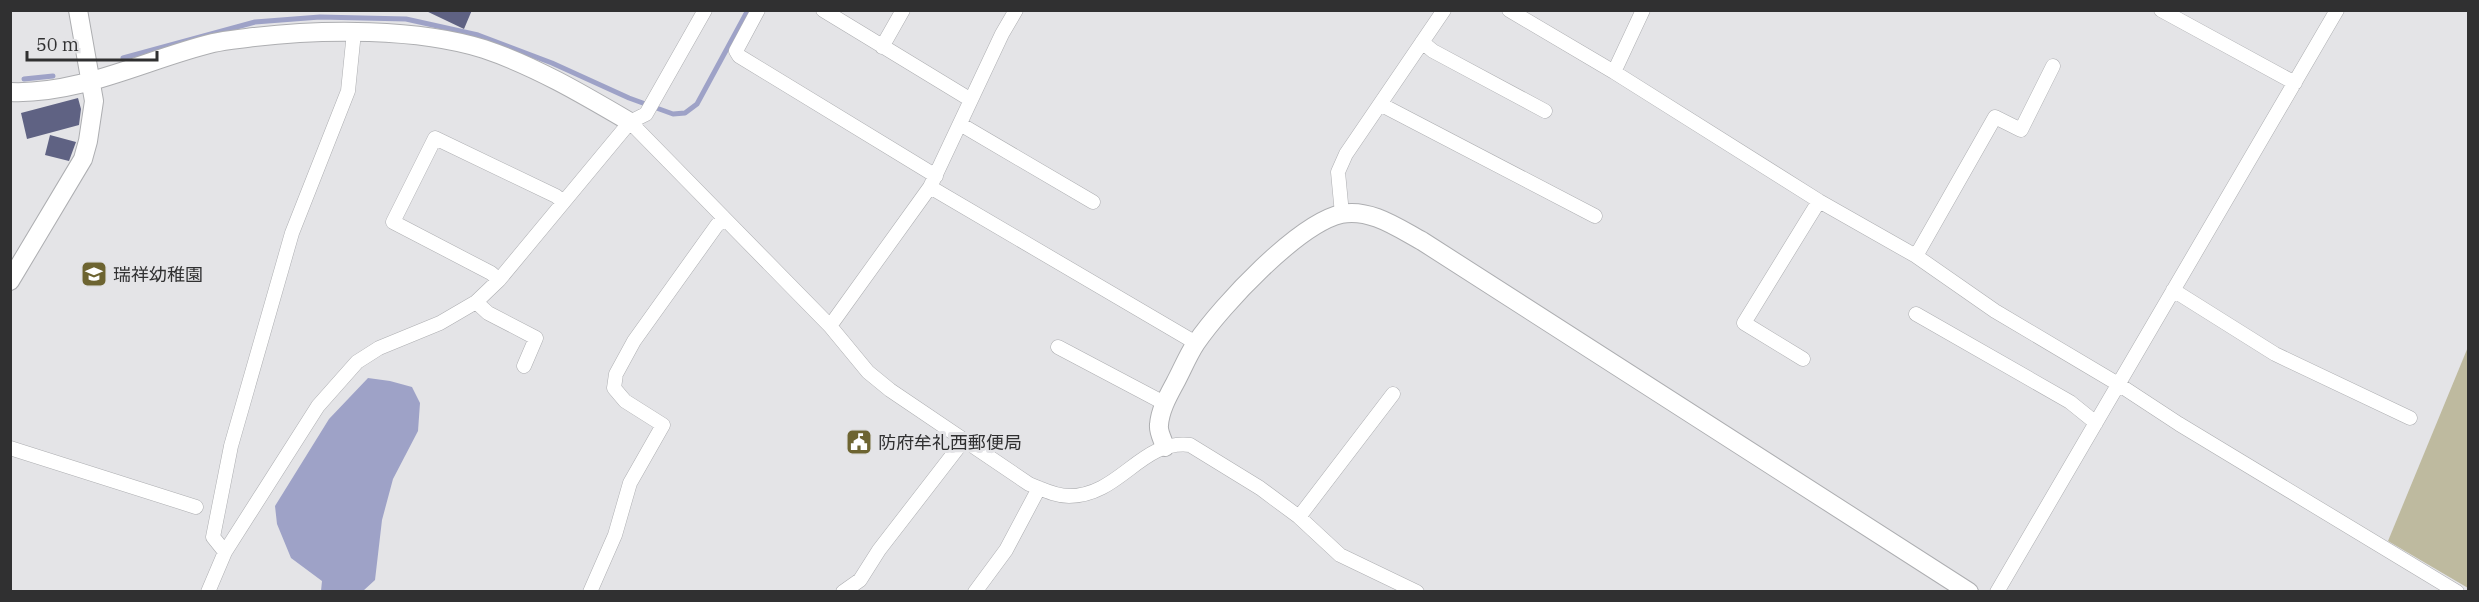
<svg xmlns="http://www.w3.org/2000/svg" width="2479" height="602" font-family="'IBM Plex Serif','Noto Sans JP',serif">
	<rect width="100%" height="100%" fill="#e4e4e7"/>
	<path fill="#beba9f" d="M2468,347V588L2388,541Z"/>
	<path fill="#9ea2c7" d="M368,378L390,381L412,387L420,403L418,431L393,479L382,520L375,580L363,591H321L322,581L291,558L277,524L275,506L329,419Z"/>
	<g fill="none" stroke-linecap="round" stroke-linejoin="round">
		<path stroke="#9ea2c7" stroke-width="5" d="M123,58L255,22L320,17L406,19L478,35L552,63L629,98L673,114L685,113L697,104L748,10
			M24,79L53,76"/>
	</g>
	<path fill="#5f6283" d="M424,10H472L464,29Z
		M78,98L81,109L79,125L27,139L21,113Z
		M50,135L76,142L69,161L45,155Z"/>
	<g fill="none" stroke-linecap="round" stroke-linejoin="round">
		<g stroke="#adaeb1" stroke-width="15">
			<path id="minor" d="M758,10L736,51L739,56L936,176
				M823,10L971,100
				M1509,10L1614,72L1819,201L1916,256L1995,311L2118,384L2179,424L2457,592
				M2161,10L2295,83
				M1422,42L1433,51L1545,111
				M882,47L903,10
				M1614,72L1643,10
				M1380,104L1595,216
				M630,122L830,326L868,372L890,390L1029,484C1042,489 1055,496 1069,496C1120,496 1141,439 1190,445L1260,488L1299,517L1340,555L1417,592
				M960,124L1093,202
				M930,187L1196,343
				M1342,214L1338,172L1346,154L1444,10
				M1916,256L1995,117L2021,130L2053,66
				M499,280L491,273L393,222L435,138L556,196L563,202
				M2173,290L2275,354L2410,418
				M476,302L488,313L536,338L524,366
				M1916,314L2070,402L2096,423
				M830,326L930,187L1002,34L1016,10
				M1058,347L1164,403
				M1803,359L1744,323L1819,201
				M10,448L196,507
				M1299,517L1393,394
				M225,552L213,537L231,446L292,233L348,91L354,32
				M208,592L225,552L318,406L357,362L379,348L440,323L476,302L499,280L630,122L646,114L705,10
				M590,592L615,535L630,483L663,425L625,401L614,388L616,374L634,341L717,225L724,220
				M843,592L860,580L879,550L964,440
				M975,592L1006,550L1039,488
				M1997,592L2337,10"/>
		</g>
		<g stroke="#adaeb1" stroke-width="20">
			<path id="tertiary" d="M10,92C80,95 147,59 213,43C226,40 240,39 254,37C323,29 417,28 484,49C535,66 584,95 630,122
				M10,281L83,159L88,141L94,101L78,10
				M1165,447C1163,440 1158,432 1159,425C1160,410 1168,396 1175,383C1182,370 1188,355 1196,343C1222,305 1298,224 1341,214C1370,208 1398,228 1422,241L1969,592"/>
		</g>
		<use href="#minor" stroke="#fff" stroke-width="14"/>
		<use href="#tertiary" stroke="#fff" stroke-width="18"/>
	</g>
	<defs>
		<g id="school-square" transform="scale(1.35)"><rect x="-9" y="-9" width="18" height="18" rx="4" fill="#6d6431" stroke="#e4e4e7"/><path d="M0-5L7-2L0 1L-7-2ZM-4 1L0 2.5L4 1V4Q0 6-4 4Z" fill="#fff"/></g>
		<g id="civic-square" transform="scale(1.35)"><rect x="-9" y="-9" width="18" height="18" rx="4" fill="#6d6431" stroke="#e4e4e7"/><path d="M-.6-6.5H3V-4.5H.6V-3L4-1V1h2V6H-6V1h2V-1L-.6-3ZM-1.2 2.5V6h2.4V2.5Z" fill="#fff"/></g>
	</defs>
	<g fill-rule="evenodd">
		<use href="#school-square" x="94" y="274"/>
		<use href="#civic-square" x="859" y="442"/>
	</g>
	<g text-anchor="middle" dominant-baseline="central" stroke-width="6" stroke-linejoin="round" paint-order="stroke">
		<g font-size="18" fill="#303031" stroke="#e4e4e7" text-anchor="start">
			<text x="113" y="274">瑞祥幼稚園</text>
			<text x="878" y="442">防府牟礼西郵便局</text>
		</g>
	</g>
	<rect width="2479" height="602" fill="none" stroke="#303031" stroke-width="24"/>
	<path d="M27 51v9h130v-9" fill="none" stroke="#303031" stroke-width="3"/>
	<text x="36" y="51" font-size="18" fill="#303031" stroke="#e4e4e7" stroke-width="4.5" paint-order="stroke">50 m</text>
</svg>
